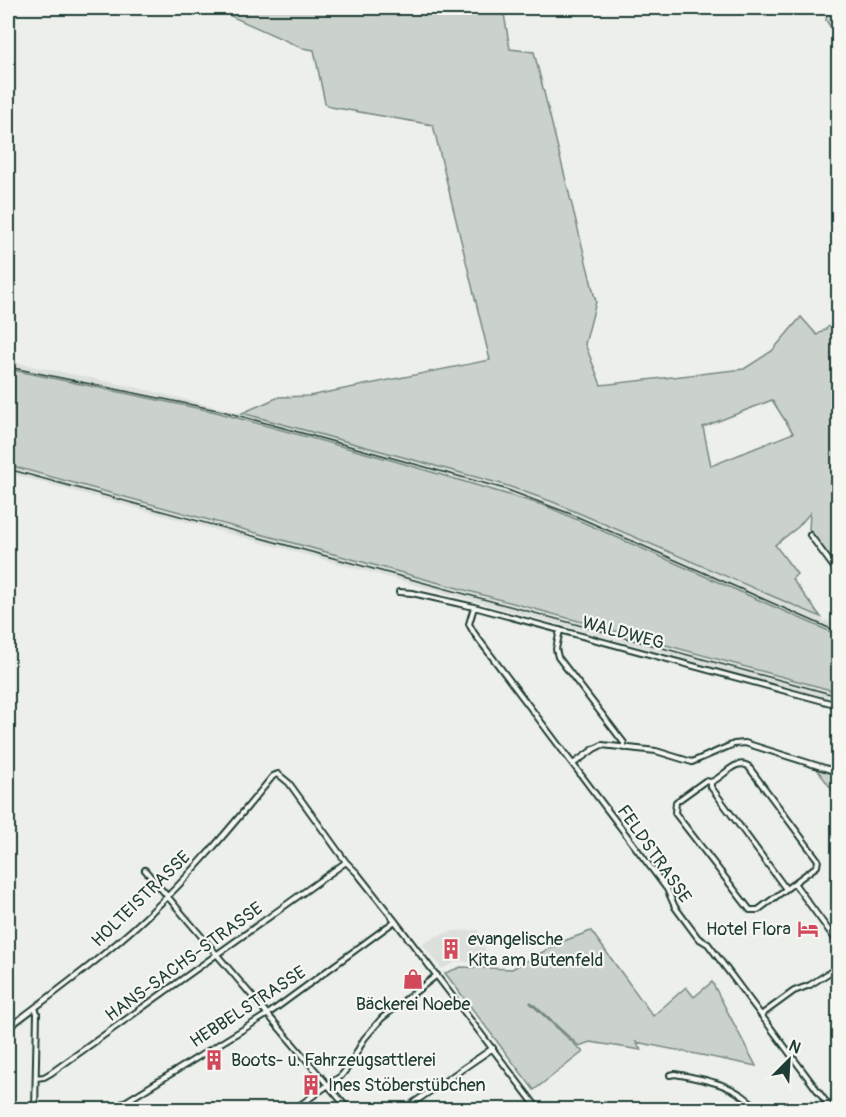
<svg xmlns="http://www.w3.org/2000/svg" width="846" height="1117" font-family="Pangolin,sans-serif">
	<rect width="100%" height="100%" fill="#edefea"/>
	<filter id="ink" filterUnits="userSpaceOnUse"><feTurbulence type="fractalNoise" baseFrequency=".0167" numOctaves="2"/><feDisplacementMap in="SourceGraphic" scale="12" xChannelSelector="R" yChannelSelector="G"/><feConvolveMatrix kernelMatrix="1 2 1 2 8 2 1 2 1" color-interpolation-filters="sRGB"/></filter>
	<g filter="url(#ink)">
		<path fill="#dce0db" d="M8,361L130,386L242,413L505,485L553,502L821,617L824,621L826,620L838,625V635L546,506L391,460L216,412L8,369Z
			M8,465L838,692V701L8,473Z
			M478,930L492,967L463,961L456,962L442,969L422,944L439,935L454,931Z"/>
		<path fill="#cbd2cc" stroke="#758880" stroke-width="1.5" fill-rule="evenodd" d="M213,8H503L510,49L534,52L596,302L585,344L601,385L744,369L772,351L801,317L817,335L838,320V568L809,529L810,513L798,527L775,545L797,574L792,579L821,617L553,502L505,485L242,413L279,397L309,396L490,360L433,125L331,107L325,103L314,50L302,48ZM772,400L793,433L711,466L703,427Z
			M828,8H838V39L826,20Z
			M8,369L216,412L391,460L546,506L838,635V692L8,465Z
			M816,768L831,773L838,772V798Z
			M591,931L653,1016L686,987L694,997L712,982L756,1066L636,1042L641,1050L590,1042L579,1046L531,1002L530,1003L583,1052L534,1090L445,973L461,967L512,969L561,942Z"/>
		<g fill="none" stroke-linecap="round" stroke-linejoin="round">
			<g stroke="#1f3d34" stroke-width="8">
				<path id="street" d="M810,535L838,573
					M399,592L412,593L474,607L838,705
					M474,607L469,624L474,633L667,889L675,907L698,938L708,944L832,1110
					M560,630L556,649L558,657L624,743V748
					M573,764L594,749L602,745L656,751L692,762L734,744L745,743L831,770L838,768
					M711,782C723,778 735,758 748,766L818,860L817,866L758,910H750L675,813L676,802L705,781L711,782V787L786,889
					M145,870L349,1110
					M794,883L838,943
					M35,1008L37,1013L35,1110
					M761,1015L794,991L810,985L838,967
					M8,1028C54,993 101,959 144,919C191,876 232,826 273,776L278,774L289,783L346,862L357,873L395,921L539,1110
					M670,1075L675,1074C707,1080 736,1084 759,1110
					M36,1078L44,1077L51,1073L346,862
					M112,1110L268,1014L395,921
					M293,1110L341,1076L350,1065L364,1039L382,1018L437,975
					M403,1110L493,1048"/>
			</g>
			<use href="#street" stroke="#f6f6f2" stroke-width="4"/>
			<path stroke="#1f3d34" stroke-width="1.5" d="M8,367L222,411L505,489L571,514L838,632"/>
			<path stroke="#1f3d34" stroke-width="1.5" d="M8,469L838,696"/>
		</g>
	</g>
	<defs>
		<g id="hotel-bare" transform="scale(1.62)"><path d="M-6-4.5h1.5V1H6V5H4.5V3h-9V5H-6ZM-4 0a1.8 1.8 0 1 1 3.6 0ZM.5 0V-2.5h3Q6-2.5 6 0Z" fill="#d1495b" stroke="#f6f6f2" stroke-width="2.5" paint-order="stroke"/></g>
		<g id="building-bare" transform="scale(1.62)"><path d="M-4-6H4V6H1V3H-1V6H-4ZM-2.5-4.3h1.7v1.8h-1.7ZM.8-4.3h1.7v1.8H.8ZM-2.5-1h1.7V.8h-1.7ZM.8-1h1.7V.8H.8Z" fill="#d1495b" stroke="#f6f6f2" stroke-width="2.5" paint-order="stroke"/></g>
		<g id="shop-bare" transform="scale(1.62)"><path d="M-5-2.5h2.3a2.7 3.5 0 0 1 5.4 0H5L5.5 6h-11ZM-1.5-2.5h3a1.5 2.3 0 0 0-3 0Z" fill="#d1495b" stroke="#f6f6f2" stroke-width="2.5" paint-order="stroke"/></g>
	</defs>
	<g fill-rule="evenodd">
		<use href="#hotel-bare" x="808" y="929"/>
		<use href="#building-bare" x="451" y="949"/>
		<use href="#shop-bare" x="413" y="979"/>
		<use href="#building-bare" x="214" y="1060"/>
		<use href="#building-bare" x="311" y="1085"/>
	</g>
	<g text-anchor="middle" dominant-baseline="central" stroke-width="4.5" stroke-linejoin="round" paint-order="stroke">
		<g font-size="18" fill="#1f3d34" stroke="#f6f6f2">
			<text transform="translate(623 633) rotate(15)">WALDWEG</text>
			<text transform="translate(654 854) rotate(55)">FELDSTRASSE</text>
			<text transform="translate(141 899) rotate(-44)">HOLTEISTRASSE</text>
			<text transform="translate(184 962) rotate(-36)">HANS-SACHS-STRASSE</text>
			<text transform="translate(248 1007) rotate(-33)">HEBBELSTRASSE</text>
		</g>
		<g font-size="18" fill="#1f3d34" stroke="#f6f6f2" text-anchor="start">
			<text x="791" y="929" text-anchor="end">Hotel Flora</text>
			<text x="468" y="939">evangelische<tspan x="468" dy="21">Kita am Butenfeld</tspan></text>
			<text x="413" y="1004" text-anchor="middle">Bäckerei Noebe</text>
			<text x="231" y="1060">Boots- u. Fahrzeugsattlerei</text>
			<text x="328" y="1085">Ines Stöberstübchen</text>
		</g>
	</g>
	<rect width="846" height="1117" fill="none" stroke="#f6f6f2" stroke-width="30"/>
	<rect x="15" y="15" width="816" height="1087" fill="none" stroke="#1f3d34" stroke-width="2" filter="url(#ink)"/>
	<g transform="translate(789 1060) rotate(24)" stroke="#f6f6f2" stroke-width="4.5" paint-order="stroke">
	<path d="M0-4.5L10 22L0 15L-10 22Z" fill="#1f3d34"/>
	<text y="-9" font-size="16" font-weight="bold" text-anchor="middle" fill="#1f3d34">N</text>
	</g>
</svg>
